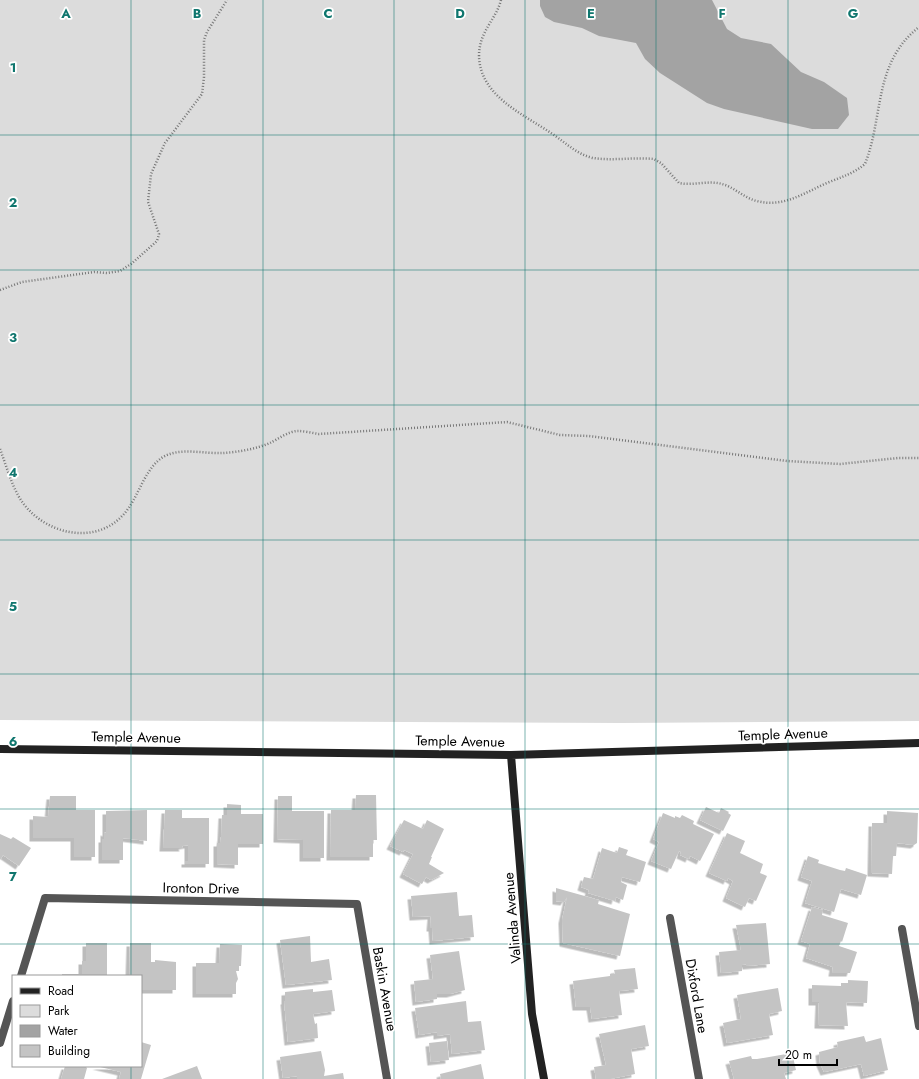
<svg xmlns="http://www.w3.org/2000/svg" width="919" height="1079" font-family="Jost,sans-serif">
	<defs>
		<filter id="shadow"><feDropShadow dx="-3.5" dy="3.5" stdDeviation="0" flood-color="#0004"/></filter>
	</defs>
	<rect width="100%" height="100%" fill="#fff"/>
	<path fill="#dcdcdc" d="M0,0H919V721L621,723L0,720Z"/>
	<path fill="#a3a3a3" d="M540,0H712L727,29L741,38L771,44L801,72L824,82L847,98L849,115L838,129H812L724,109L707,103L660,73L645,59L636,43L599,36L582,28L554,22L545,17L540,6Z"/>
	<path fill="#c4c4c4" filter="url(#shadow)" d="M356,795H376L377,840H373V857H330L331,810H355Z
		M50,796H76V810H95V857H74V838H33V816L48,817Z
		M278,796H292V811H324V858H303V840L277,839Z
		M227,804L241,805V814H263V844H238V865L217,864V843H220L221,837L222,815H227Z
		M706,807L719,813L721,808L729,812L728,813L731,815L723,831L700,820Z
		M147,810V841L123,838V860H102V839H104V832L106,833V811Z
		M165,810H182V818H209V864H185V861H188V845L182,846L183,848H163Z
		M887,811L918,813L917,843L914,845L897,843L896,856H893L892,874L871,873L872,823H887Z
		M663,813L675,818V816L680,818L682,815L694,821L693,824L714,834L700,861L690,856L689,859L680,855L681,852L679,851L671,869L651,861L659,842L653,839Z
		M404,820L423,829L427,820L444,829L431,857H432L429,864L444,873L431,880L426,877L422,884L403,874L413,854L404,850L403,852L390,846Z
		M727,833L745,841L740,853L763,864L760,873L767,876L756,901L749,898L745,907L726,898L733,881L728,878L727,881L709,873Z
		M0,834L11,839L13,837L31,848L19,866L3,855L0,860Z
		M619,847L628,850L626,855L646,862L640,882L622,877L621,882L627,885L623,900L616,897L615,901L588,893L589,890L581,887L584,877L593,879L602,848L617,853Z
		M808,856L819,860L818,863L840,870L845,871L846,868L867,875L861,895L841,889L834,912L805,903L812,881L801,877Z
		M556,888L599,900L598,904L630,914L620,956L563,943L562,920L567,897L564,902L556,901Z
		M457,892L459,916L472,915L474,937L433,941L432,928H430L431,916L413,917L411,896Z
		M812,907L823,910L822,915L848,923L842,942L841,941L839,946L857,952L850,973H832L833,967L806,958L810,944L801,941Z
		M766,923L770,964L746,966V964L742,965V971L721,973L719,952L741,950L736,925Z
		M310,936L311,962L329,959L332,980L286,985L280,940Z
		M86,943H107V976H62V974H82V961H86Z
		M130,943H151V962H155V960L176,962V990H141V976H129Z
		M220,944L242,945L241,966H239V971H236L238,979L236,983V994H196V963H219Z
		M459,951L465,990L450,994H437V999L416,1002L414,981L433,979L430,955Z
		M635,968L638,989L619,991L622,1015L592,1019L590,1007H576L573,981L610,976V974H615L614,970Z
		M848,980L868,981L867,1003L846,1002L848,1026L818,1025L819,1002H812V985L841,986V983H848Z
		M778,988L782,1011L769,1014L773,1035L727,1043L723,1023L741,1019L737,995Z
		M313,989V992L332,990L335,1011L313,1014L315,1024L317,1023L318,1038L288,1042L284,1001H285V992Z
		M466,1001L468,1022L481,1021L485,1050L452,1054L450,1034L437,1036V1032L419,1035L415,1008Z
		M645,1025L649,1046L631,1049L635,1074L610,1079H596L594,1067L606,1065L599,1034Z
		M864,1036L866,1042L881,1038L888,1070L864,1076L861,1064L824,1072L820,1063L819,1052L838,1047L837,1042Z
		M447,1041L449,1060L431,1062L429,1043Z
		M141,1042L151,1045L141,1079H119L121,1072L96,1066H141Z
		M321,1051L325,1070L324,1076L343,1073L344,1079H297V1076L283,1078L280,1057Z
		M792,1053L796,1070L784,1073L786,1079H734L729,1061L751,1056L752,1059H757Z
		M481,1064L484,1079H441L440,1074Z
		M65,1066H85L87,1068L84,1079H61Z
		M197,1066L202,1079H162Z"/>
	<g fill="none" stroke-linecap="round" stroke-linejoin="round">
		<path stroke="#777" stroke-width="2.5" stroke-dasharray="1 2" stroke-linecap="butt" d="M501,0C496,20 479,31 479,56C480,96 523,114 551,133C565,142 576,154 593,158C613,161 634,157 654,159L661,163L679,183C693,186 709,180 722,184C734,187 744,198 757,201C783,208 804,193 827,183C841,177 853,174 865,164C884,116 873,63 919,27
			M0,290L22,282L94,272L107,273L120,271L131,264L157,241L159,234L148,202L151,174L165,143L202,94L204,77V40L207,32L227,0
			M0,449C6,465 11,483 19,497C40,533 94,548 124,514C139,497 144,469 163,457C180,447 204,454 223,453C238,452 256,449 270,443C278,439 289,431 298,431C304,431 312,433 319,434L507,422L560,435L589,436L787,461L840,464L898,458H919"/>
		<path stroke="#555" stroke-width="8" d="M670,918L699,1079
			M902,929L919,1026
			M21,976L45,898L357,904L387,1079
			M0,1043L13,1001"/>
		<path stroke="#222" stroke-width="8" d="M0,749L511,755L919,743
			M511,755L532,1014L544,1079"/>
	</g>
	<path fill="none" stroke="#0f766e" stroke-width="1" stroke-opacity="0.55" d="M131,0V976M263,0V1079M394,0V1079M525,0V1079M656,0V1079M788,0V1079M0,135H919M0,270H919M0,405H919M0,540H919M0,674H919M0,809H919M0,944H919M131,1066V1079"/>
	<g text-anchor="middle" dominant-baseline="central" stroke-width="3.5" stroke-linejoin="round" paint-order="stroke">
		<g font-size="14" fill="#000" stroke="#fff">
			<text transform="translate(783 734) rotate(-2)">Temple Avenue</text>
			<text transform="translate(136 737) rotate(1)">Temple Avenue</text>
			<text transform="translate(460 741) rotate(1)">Temple Avenue</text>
			<text transform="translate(201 888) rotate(1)">Ironton Drive</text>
			<text transform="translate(512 918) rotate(-95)">Valinda Avenue</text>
			<text transform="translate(385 989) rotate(80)">Baskin Avenue</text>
			<text transform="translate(697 996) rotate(80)">Dixford Lane</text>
		</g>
	</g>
	<g font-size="13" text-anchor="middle" font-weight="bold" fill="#0f766e" stroke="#fff" stroke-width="3.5" stroke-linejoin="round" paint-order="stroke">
		<text x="66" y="18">A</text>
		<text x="197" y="18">B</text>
		<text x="328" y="18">C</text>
		<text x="460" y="18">D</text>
		<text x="591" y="18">E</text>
		<text x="722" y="18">F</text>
		<text x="853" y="18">G</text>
		<text x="13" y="72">1</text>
		<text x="13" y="207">2</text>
		<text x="13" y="342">3</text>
		<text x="13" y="477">4</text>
		<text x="13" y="611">5</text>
		<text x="13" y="746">6</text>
		<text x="13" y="881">7</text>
	</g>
	<rect x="12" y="975" width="130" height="92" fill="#ffffff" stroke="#999999"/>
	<rect x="20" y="988" width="20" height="6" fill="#222222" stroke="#999999"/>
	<text x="48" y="995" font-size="12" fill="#000000">Road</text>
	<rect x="20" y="1005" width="20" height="12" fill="#dcdcdc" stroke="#999999"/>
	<text x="48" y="1015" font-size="12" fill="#000000">Park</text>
	<rect x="20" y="1025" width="20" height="12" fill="#a3a3a3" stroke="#999999"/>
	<text x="48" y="1035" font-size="12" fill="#000000">Water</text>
	<rect x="20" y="1045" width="20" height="12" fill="#c4c4c4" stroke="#999999"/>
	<text x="48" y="1055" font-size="12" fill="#000000">Building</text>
	<path d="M779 1059v6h58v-6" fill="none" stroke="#000000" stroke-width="2"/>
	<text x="785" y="1059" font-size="12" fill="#000000" stroke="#ffffff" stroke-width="3" paint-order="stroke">20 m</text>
</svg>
